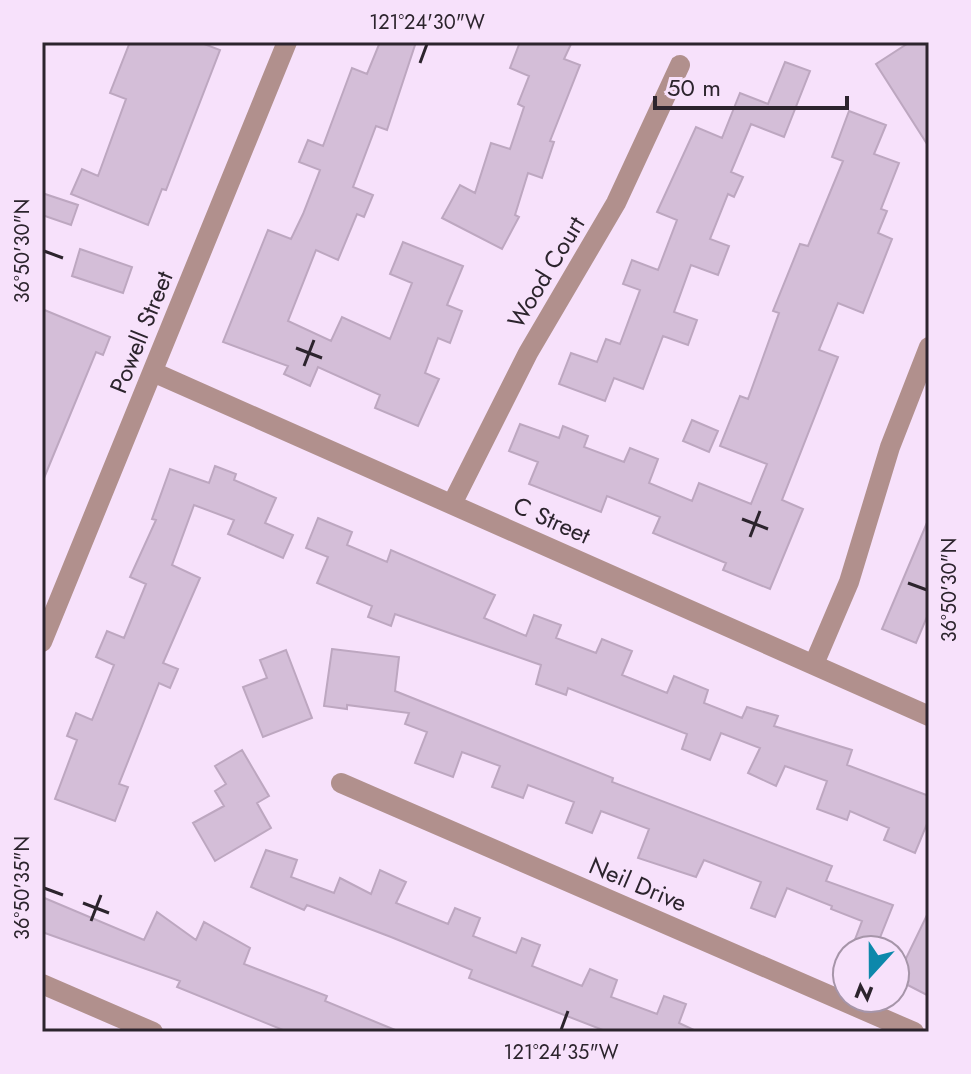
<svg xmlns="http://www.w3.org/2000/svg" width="971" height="1074" font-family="Jost,sans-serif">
	<rect width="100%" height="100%" fill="#f7e1fb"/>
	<path fill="#d4bed8" stroke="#bda7c0" stroke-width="2" d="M130,42H199L220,50L166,190L162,189L148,225L71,194L82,169L98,176L126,99L110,93Z
		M380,42H416L387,130L376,126L353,187L373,195L364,217L357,214L338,260L316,250L288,321L331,341L342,317L390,339L412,283L390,274L403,242L463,266L447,305L462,311L450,343L438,338L425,373L439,379L418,426L375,408L380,395L318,367L310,386L284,374L288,366L223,342L268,230L291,239L303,214L320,170L299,162L308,140L323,146L352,68L367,74Z
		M520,42H572L564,59L580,65L550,141L554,142L542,178L528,173L515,215L519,217L502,249L442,218L460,185L475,193L491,143L510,149L524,107L518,104L529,76L510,68Z
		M910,42H929V147L876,64Z
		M785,62L810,71L784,137L751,124L731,172L743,177L734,197L728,194L710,239L729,246L718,275L691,265L674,312L697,320L688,345L663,336L643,389L614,378L605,401L559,384L571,353L597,362L606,339L620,344L640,290L623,284L632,260L658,270L677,220L657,212L696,127L722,138L740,93L768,104Z
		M849,111L886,125L874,154L899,163L881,209L887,211L878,233L892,239L863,313L838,303L819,350L838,357L782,500L803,509L770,589L723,570L726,563L653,533L660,517L607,496L601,512L529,484L538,462L509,451L520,424L559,438L563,426L588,436L584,447L624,462L630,448L658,459L649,483L692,501L699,483L751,504L767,464L720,446L740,396L748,399L779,313L773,311L800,244L808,246L843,161L832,157Z
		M42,193L78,205L71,225L42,215Z
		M80,249L132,267L123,293L72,276Z
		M42,309L110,337L103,355L96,352L44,478Z
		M692,420L718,431L709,452L683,441Z
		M215,466L236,474L234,480L276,498L265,523L293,535L283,558L228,534L234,520L194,505L172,565L200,578L163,663L178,669L170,688L159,683L119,784L128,787L115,821L55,799L77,740L67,736L76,713L92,720L114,665L96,657L107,631L124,638L146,584L130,577L156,520L152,519L170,469L209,483Z
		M318,518L352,532L347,545L387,562L391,550L495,595L484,618L526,636L534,615L561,625L556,638L596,653L602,639L632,651L622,675L667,693L674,676L708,690L704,703L742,718L747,707L778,716L774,726L852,750L847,765L929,796V819L915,853L884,840L889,828L850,811L847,820L817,809L827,781L785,766L776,786L748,773L760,748L721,733L710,760L682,749L687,734L568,688L566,695L536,684L541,665L395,614L391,626L368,617L372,606L317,583L328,557L306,548Z
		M929,518V612L916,643L882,629Z
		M332,649L399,657L395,691L613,778L612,782L832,866L826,881L893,905L875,950H851L862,921L831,909L832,906L787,888L775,917L751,908L761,882L704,860L696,877L638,858L649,829L601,811L592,833L566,823L574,802L528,785L523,798L492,787L500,766L462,752L453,777L415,763L427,732L405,724L409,713L347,705V709L324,706Z
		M286,650L312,718L263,737L243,687L267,678L260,660Z
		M242,750L269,796L257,803L271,828L215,861L193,823L224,806L215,791L226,784L215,766Z
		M266,850L297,860L291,877L334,893L340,878L371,894L380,870L406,882L396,903L448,924L455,908L480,918L473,936L516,953L522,938L540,945L532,966L582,986L590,969L617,980L611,997L657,1014L664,996L686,1004L679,1023L698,1032H608L469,978L472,970L391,937L307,905L304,910L251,887Z
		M42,897L144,940L157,912L196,940L204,922L250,948L244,964L327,996L325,1001L400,1032H288L177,987L180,981L42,932Z
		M929,911V996L896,979Z"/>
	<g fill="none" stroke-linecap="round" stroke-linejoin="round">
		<path stroke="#b1908d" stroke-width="20" d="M153,372L929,716
			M452,504L528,353L616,203L680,65
			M42,642L287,42
			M814,664L849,582L890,447L929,347
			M341,783L914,1032
			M42,984L153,1032"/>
	</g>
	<path fill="none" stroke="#2c242d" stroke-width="3" d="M420,63L427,44M44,251L63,258M296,348L322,358M304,366L314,340M742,519L768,529M750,537L760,511M908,583L927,590M44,888L63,895M83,903L109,913M91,921L101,895M561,1030L568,1011"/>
	<g text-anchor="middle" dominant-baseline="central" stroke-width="6" stroke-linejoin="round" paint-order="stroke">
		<g font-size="24" fill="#2c242d" stroke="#f7e1fb">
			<text transform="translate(546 272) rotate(-59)">Wood Court</text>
			<text transform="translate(141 332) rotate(-68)">Powell Street</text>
			<text transform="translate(552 520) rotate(24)">C Street</text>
			<text transform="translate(638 884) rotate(23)">Neil Drive</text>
		</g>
	</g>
	<rect width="971" height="1074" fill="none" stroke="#f7e1fb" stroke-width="88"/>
	<g transform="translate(871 974) rotate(201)"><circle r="38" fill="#f7e1fb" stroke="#a695a9" stroke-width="2"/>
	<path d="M0-6L14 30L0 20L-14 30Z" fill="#0d88ab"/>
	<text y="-12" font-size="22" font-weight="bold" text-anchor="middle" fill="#2c242d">N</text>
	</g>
	<path d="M655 96v12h192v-12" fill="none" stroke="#2c242d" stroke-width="4"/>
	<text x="667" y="96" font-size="24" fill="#2c242d" stroke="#f7e1fb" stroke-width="6" paint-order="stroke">50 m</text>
	<rect x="44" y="44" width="883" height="986" fill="none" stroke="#2c242d" stroke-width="3"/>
	<g font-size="20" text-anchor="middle" fill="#2c242d">
		<text x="427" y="29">121°24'30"W</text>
		<text transform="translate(22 251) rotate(-90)" y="7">36°50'30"N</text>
		<text transform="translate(949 590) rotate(-90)" y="7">36°50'30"N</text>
		<text transform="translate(22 888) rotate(-90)" y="7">36°50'35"N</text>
		<text x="561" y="1059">121°24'35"W</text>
	</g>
</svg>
